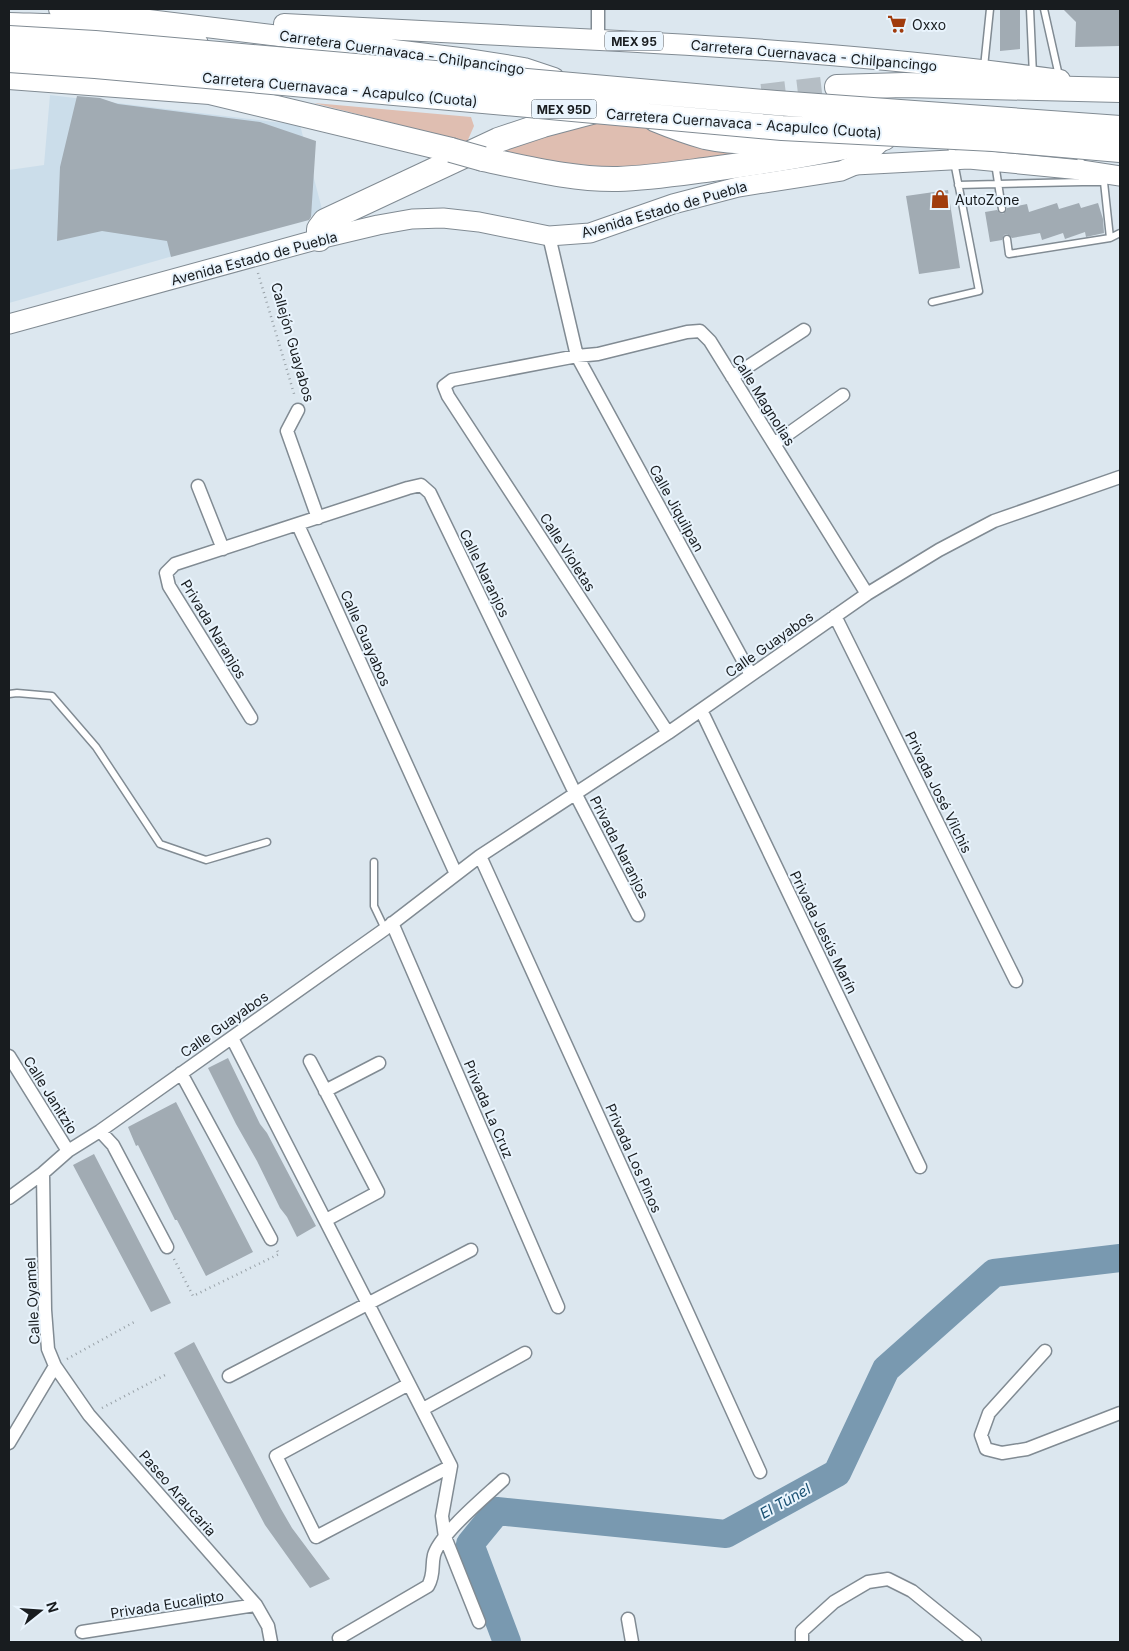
<svg xmlns="http://www.w3.org/2000/svg" width="1129" height="1651" font-family="Inter,sans-serif">
	<rect width="100%" height="100%" fill="#dce7ef"/>
	<path fill="#cbddea" d="M50,95L300,125L323,213L9,303V170L44,165Z"/>
	<path fill="#dfbeb1" d="M314,103L471,117L474,126L467,142Z
		M612,116L770,153C719,158 667,168 617,167C577,166 538,159 499,152L518,143Z"/>
	<g fill="none" stroke-linecap="round" stroke-linejoin="round">
		<path stroke="#7999b0" stroke-width="28" d="M507,1642L470,1544L497,1511L726,1534L837,1473L886,1369L994,1273L1120,1258"/>
	</g>
	<path fill="#a1abb3" d="M1000,9H1020V49L1000,51Z
		M1063,9H1120L1119,46L1075,47L1076,22Z
		M77,96L100,98L118,104L260,122L316,141L311,217L309,220L171,257L167,241L102,231L57,241L60,167Z
		M948,190L960,268L919,274L906,196Z
		M1057,203L1059,209L1079,203L1081,208L1098,203L1103,219L1104,233L1086,237L1085,232L1065,239L1063,233L1042,240L1040,233L1012,238L1007,234L1004,235L1002,240L990,242L985,212L997,210L1000,213L1003,214L1006,211L1007,208L1027,204L1029,212Z
		M228,1058L260,1124L267,1133L316,1226L297,1237L287,1217L280,1208L257,1161L236,1124L208,1068Z
		M176,1102L253,1252L206,1276L177,1220H175L138,1145L136,1146L128,1127Z
		M94,1154L171,1303L151,1312L73,1165Z
		M194,1342L281,1509L292,1528L330,1579L310,1588L265,1525L174,1353Z"/>
	<g fill="none" stroke-linecap="round" stroke-linejoin="round">
		<path stroke="#b5bec5" stroke-width="24" stroke-dasharray="24 12" stroke-linecap="butt" d="M762,96L837,87"/>
		<g stroke="#818b93" stroke-width="9">
			<path id="lane" d="M1030,9L1033,75
				M1044,9L1059,76
				M984,67L990,9
				M995,163L1002,209
				M1082,182H1103
				M1104,182L1110,238
				M958,185L1082,182L1080,151
				M1007,239L1009,254L1110,238L1120,233
				M932,302L979,291L950,141
				M9,694L17,693L52,696L96,747L160,844L206,860L267,842
				M374,862V906L385,929"/>
		</g>
		<g stroke="#818b93" stroke-width="15">
			<path id="street" d="M598,9V39
				M549,236L577,356L751,675
				M732,377L804,330
				M298,410L287,431L318,518
				M774,444L843,395
				M198,486L223,549
				M298,525L456,874
				M835,616L1016,981
				M701,710L920,1167
				M251,718L169,586L166,573L175,564L408,488L421,485L430,493L575,793L638,915
				M668,733L448,396L444,386L452,380L577,356L598,354L687,332L700,331L710,341L867,594
				M480,856L760,1472
				M392,923L558,1307
				M232,1038L451,1466L442,1516L445,1537L479,1622
				M9,1056L68,1151
				M310,1061L378,1192L326,1220
				M181,1073L271,1239
				M325,1091L379,1063
				M100,1131L113,1145L167,1247
				M43,1173L45,1310L48,1349L55,1366L89,1415L256,1605L268,1626L271,1642
				M9,1198L43,1173L68,1151L100,1131L385,929L480,856L668,733L867,594L939,550L994,521L1120,477
				M1045,1351L989,1413L981,1435L986,1449L1002,1453L1027,1449L1120,1413
				M229,1376L471,1250
				M409,1384L276,1456L316,1537L451,1466
				M423,1409L525,1353
				M9,1443L55,1366
				M628,1619L632,1642
				M82,1632L256,1605
				M339,1638L428,1586C435,1573 431,1567 434,1555C440,1534 486,1496 503,1480
				M802,1642V1631L834,1602L868,1582L888,1579L912,1591L975,1642"/>
		</g>
		<g stroke="#818b93" stroke-width="21">
			<path id="secondary" d="M9,324L319,239L378,225L412,219L443,218L479,222L549,236L590,233L673,204L738,187L841,171L855,165L969,159L1081,170L1120,176"/>
		</g>
		<g stroke="#818b93" stroke-width="22">
			<path id="primary" d="M59,9L468,59L524,68L554,78
				M284,24C368,28 453,33 538,37C712,45 886,56 1060,80
				M654,121C671,128 687,134 705,139C746,148 791,142 832,140
				M855,165L884,138"/>
		</g>
		<g stroke="#818b93" stroke-width="26">
			<path id="highway" d="M9,25C71,27 136,27 196,44
				M9,77L210,92L451,150
				M837,87L904,85L1120,90
				M483,159C527,168 573,180 618,179C649,178 681,173 712,169C770,161 827,152 884,138
				M319,239V229L325,221L498,140L543,125L592,112"/>
		</g>
		<path stroke="#98a1a7" stroke-width="2.5" stroke-dasharray="1 4" stroke-linecap="butt" d="M258,273L295,397
			M174,1259L193,1296L279,1254L277,1250
			M67,1359L136,1321
			M102,1408L165,1375"/>
		<use href="#lane" stroke="#fff" stroke-width="6"/>
		<use href="#street" stroke="#fff" stroke-width="12"/>
		<use href="#secondary" stroke="#fff" stroke-width="19"/>
		<use href="#primary" stroke="#fff" stroke-width="20"/>
		<use href="#highway" stroke="#fff" stroke-width="24"/>
		<g stroke="#818b93" stroke-width="26" stroke-linecap="butt">
			<path id="highway-bridge" d="M9,38L95,43L776,103L1120,128
				M9,60L95,66L782,128L993,139L1120,150
				M451,150L483,159"/>
		</g>
		<use href="#highway-bridge" stroke="#fff" stroke-width="24"/>
	</g>
	<defs>
		<g id="supermarket-bare" transform="scale(1.5)"><path d="M-6-5.5h2.5l.6 2H6L4.5 2H-2.5L-4.4-4H-6ZM-1.5 3.2a1.3 1.3 0 1 0 .1 0ZM3 3.2a1.3 1.3 0 1 0 .1 0Z" fill="#a13c0d" stroke="#e9f4fd" stroke-width="2.5" paint-order="stroke"/></g>
		<g id="shop-bare" transform="scale(1.5)"><path d="M-5-2.5h2.3a2.7 3.5 0 0 1 5.4 0H5L5.5 6h-11ZM-1.5-2.5h3a1.5 2.3 0 0 0-3 0Z" fill="#a13c0d" stroke="#e9f4fd" stroke-width="2.5" paint-order="stroke"/></g>
	</defs>
	<g fill-rule="evenodd">
		<use href="#supermarket-bare" x="897" y="24"/>
		<use href="#shop-bare" x="940" y="199"/>
	</g>
	<g text-anchor="middle" dominant-baseline="central" stroke-width="4" stroke-linejoin="round" paint-order="stroke">
		<g fill="#e9f4fd" stroke="#575d62" stroke-width="1">
			<rect x="605" y="31.5" width="58" height="19" rx="4"/>
			<rect x="531.5" y="99.5" width="65" height="19" rx="4"/>
		</g>
		<g font-size="12" font-weight="bold" fill="#181c1f">
			<text x="634" y="41">MEX 95</text>
			<text x="564" y="109">MEX 95D</text>
		</g>
		<g font-size="14" fill="#181c1f" stroke="#e9f4fd" text-anchor="start">
			<text x="912" y="24">Oxxo</text>
			<text x="955" y="199">AutoZone</text>
		</g>
		<g font-size="14" fill="#181c1f" stroke="#e9f4fd">
			<text transform="translate(402 52) rotate(8)">Carretera Cuernavaca - Chilpancingo</text>
			<text transform="translate(814 55) rotate(5)">Carretera Cuernavaca - Chilpancingo</text>
			<text transform="translate(340 89) rotate(5)">Carretera Cuernavaca - Acapulco (Cuota)</text>
			<text transform="translate(744 123) rotate(4)">Carretera Cuernavaca - Acapulco (Cuota)</text>
			<text transform="translate(664 209) rotate(-16)">Avenida Estado de Puebla</text>
			<text transform="translate(254 258) rotate(-15)">Avenida Estado de Puebla</text>
			<text transform="translate(293 342) rotate(74)">Callejón Guayabos</text>
			<text transform="translate(764 400) rotate(58)">Calle Magnolias</text>
			<text transform="translate(677 508) rotate(61)">Calle Jiquilpan</text>
			<text transform="translate(568 552) rotate(57)">Calle Violetas</text>
			<text transform="translate(485 573) rotate(64)">Calle Naranjos</text>
			<text transform="translate(214 629) rotate(59)">Privada Naranjos</text>
			<text transform="translate(366 638) rotate(66)">Calle Guayabos</text>
			<text transform="translate(769 644) rotate(-35)">Calle Guayabos</text>
			<text transform="translate(939 792) rotate(64)">Privada José Vilchis</text>
			<text transform="translate(620 847) rotate(63)">Privada Naranjos</text>
			<text transform="translate(824 932) rotate(64)">Privada Jesús Marín</text>
			<text transform="translate(224 1024) rotate(-35)">Calle Guayabos</text>
			<text transform="translate(51 1095) rotate(58)">Calle Janitzio</text>
			<text transform="translate(489 1109) rotate(67)">Privada La Cruz</text>
			<text transform="translate(634 1158) rotate(66)">Privada Los Pinos</text>
			<text transform="translate(32 1301) rotate(-93)">Calle Oyamel</text>
			<text transform="translate(178 1493) rotate(49)">Paseo Araucaria</text>
			<text transform="translate(167 1604) rotate(-9)">Privada Eucalipto</text>
		</g>
		<g font-size="15" font-style="italic" fill="#195072" stroke="#e9f4fd">
			<text transform="translate(785 1501) rotate(-29)">El Túnel</text>
		</g>
	</g>
	<rect width="1129" height="1651" fill="none" stroke="#181c1f" stroke-width="20"/>
	<g transform="translate(40 1611) rotate(73)" stroke="#e9f4fd" stroke-width="4" paint-order="stroke">
	<path d="M0-4L9 19L0 12L-9 19Z" fill="#181c1f"/>
	<text y="-8" font-size="14" font-weight="bold" text-anchor="middle" fill="#181c1f">N</text>
	</g>
</svg>
